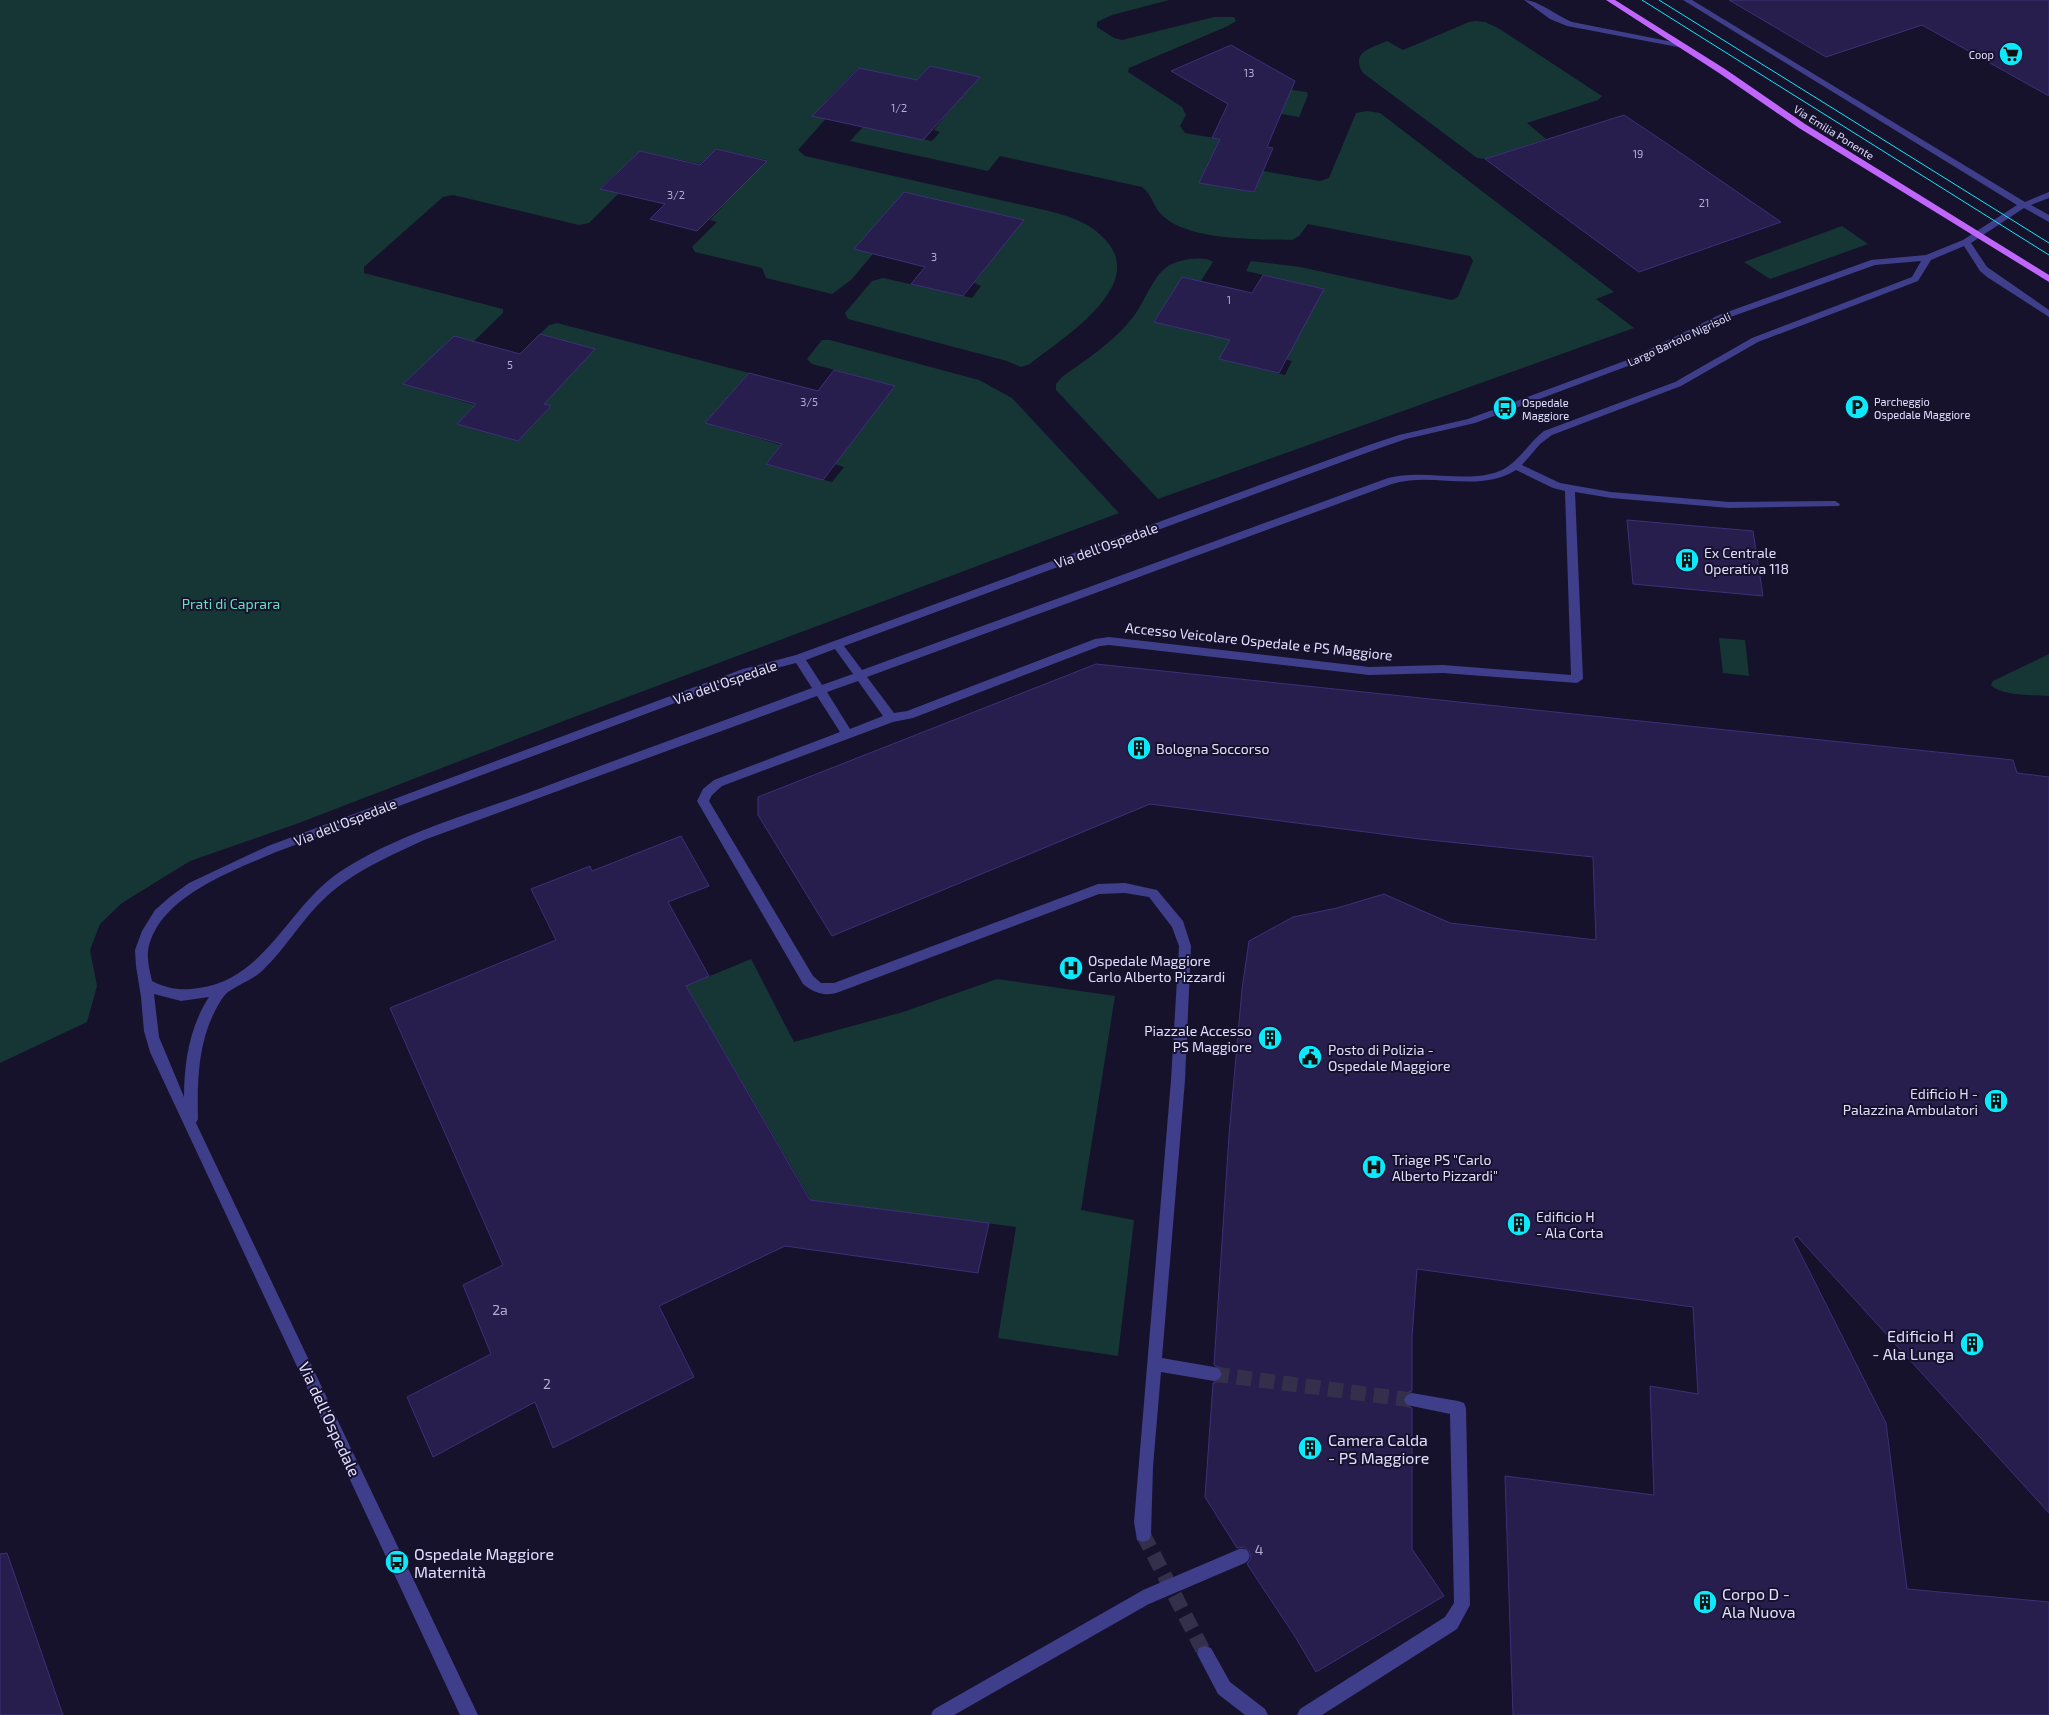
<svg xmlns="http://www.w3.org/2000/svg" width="2049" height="1715" font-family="'Exo 2',sans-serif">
	<rect width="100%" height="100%" fill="#16122c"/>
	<path fill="#153634" d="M0,0H1169L1112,15L1097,22V27L1114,38L1122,40L1214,17H1234L1236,21L1228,26L1129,68L1128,72L1182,107L1186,115L1180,126L1185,133L1220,139L1200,183L1254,192L1263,171L1320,181L1329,178L1356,113L1367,111L1380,113L1614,292L1596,299L1634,328L1158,499L1056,390V384L1062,377C1087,359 1115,341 1133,317C1145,302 1152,277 1168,266C1178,260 1203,255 1213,262L1201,281L1182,277L1154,322L1231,339L1220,359L1285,375L1292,361L1284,359L1324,289L1246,271L1251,261L1300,267L1452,300L1458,297L1473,261L1470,256L1308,224L1299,236L1292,240C1257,239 1192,241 1164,217C1153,208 1153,195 1142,187L1000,156L988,171L850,141L864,126L932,141L940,132L934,130L952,108L964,85L972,86L980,77L930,66L917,80L858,68L826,101L838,105L798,150L805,156L1049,211C1072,217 1093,224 1108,243C1145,288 1060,340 1030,364L1021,367L1007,361L848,319L845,313L872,281L883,278L972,298L981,286L974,283L1023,220L968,207L954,223L889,209L854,249L873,254L851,280L832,294L766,278L762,268L695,252L692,247L717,222L710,220L733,195L726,193L766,160L716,149L700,164L640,151L600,188L619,193L589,223L579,225L453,195L443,197L364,267V273L503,309V313L473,342L404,384L475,405L457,424L518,441L551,406L544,404L595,349L540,334L549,325L557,323L749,373L705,423L781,445L766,464L832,482L844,467L835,464L895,386L812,364L807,359L822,340H830L979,380L1012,398L1119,513L574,717L299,823L190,861L122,903L100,924L90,950L97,986L87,1022L0,1063Z
		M1476,21L1485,22L1498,28L1602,96L1598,100L1527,123L1546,139L1485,159L1477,158L1363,73C1350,52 1371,48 1387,41L1403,50L1469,22Z
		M1262,86L1307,92L1308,95L1299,117L1281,114Z
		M1842,226L1868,244L1770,279L1744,262Z
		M1719,638L1745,640L1749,676L1723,673Z
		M2049,654V696C2034,695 2001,696 1991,685L1993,681Z
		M751,959L794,1042L903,1012L997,979L1115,996L1081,1210L1134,1220L1118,1356L998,1338L1016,1227L811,1200L686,986Z"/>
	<path fill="#271e4d" stroke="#3d3079" d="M1729,0H2049V96L1922,25L1826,57Z
		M1231,45L1295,81L1267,147L1273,148L1254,192L1199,183L1220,139L1212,138L1228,104L1171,71Z
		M930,66L980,77L923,140L812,116L859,68L917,80Z
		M1624,115L1666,143L1781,222L1639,272L1485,159Z
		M716,149L767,161L697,231L650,219L665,204L600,189L640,151L700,165Z
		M904,192L1024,220L963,296L911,284L925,267L854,249Z
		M1263,275L1324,289L1279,373L1219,359L1230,340L1154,322L1182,277L1252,293Z
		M540,334L595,349L544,404L551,406L518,441L457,424L476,404L403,384L454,336L520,354Z
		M834,370L895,386L823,480L766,464L782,444L705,423L749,373L818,391Z
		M1627,520L1753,531L1763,596L1633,584Z
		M1096,664L2013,760L2017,773L2049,777V1513L1797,1236L1793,1239L1886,1423L1907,1589L2049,1602V1715H1513L1505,1476L1654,1495L1650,1386L1698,1394L1693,1307L1417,1269L1412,1337V1391L1406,1393L1402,1399L1405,1406L1412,1408V1549L1444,1596L1316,1672L1296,1638L1247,1564L1251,1558L1250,1552L1244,1547L1237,1548L1205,1497L1213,1383L1220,1381L1224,1375L1221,1368L1214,1365L1229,1135L1242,989L1249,941L1293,917L1337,908L1384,894L1450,923L1596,940L1593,857L1420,839L1150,804L832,936L758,815V797Z
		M681,836L709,886L668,902L709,976L686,986L810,1200L989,1223L978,1273L785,1246L659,1306L694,1377L553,1448L535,1402L433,1457L407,1397L491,1354L463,1285L503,1265L390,1008L556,940L531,889L590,866L592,871Z
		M7,1553L63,1715H0V1554Z"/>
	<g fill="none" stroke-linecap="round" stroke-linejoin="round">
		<path stroke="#34304c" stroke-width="15" stroke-dasharray="15 8" stroke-linecap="butt" d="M1214,1374L1412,1400
			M1143,1534L1205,1654"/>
		<path fill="#3f3e8a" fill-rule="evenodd" d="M1524,0C1538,0 1557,16 1572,22L1683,44L1687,46L1683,48L1567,26L1550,19Z
			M1683,0H1692L2025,202L2049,192V198L2031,205L2049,215V222L2024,208L1971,243L1987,267L2049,310V317L1987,277L1980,271L1964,246L1931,260L1918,281L1758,342L1681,386L1552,435L1540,444L1522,465L1560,483L1611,492L1729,502L1835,501L1840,504L1839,506L1729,508L1611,498L1575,492L1583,679L1577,683L1443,673L1369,675L1109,645L1100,646L913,718L893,722L722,786L712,795L709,801L813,976L821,983H834L1098,884L1125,883L1157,890L1183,921L1191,946L1185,1080L1162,1358L1214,1367L1219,1369L1222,1374L1219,1379L1214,1381L1161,1372L1153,1467L1151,1534L1149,1540L1143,1542L1137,1540L1134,1522L1171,1080L1179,946L1172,927L1149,897L1125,893L1099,894L839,992C825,997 814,993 803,984L697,801L703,789L714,780L840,732L817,696L424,840C390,856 354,871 326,897C302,919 286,948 263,970C253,980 239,984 228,992C223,996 218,1005 215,1011C198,1044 197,1082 198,1119L196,1123L478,1715H460L150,1052L144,1031L141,997L136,966L135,950L142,931L155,910L171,896L189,883L268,846L743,669L796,655L1369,445L1399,435L1468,419L1630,359L1719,315L1871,260L1926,255L1963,240L2017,205ZM1921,261L1912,277L1752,338L1675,382L1544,431C1529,442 1520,461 1502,470C1469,485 1424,468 1388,478L862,670L844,646L1377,449L1406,439L1475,423L1636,363L1725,319L1875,265ZM1516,470L1553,488L1565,491L1571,675L1443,665L1369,667L1109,637L1095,639L907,711L894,713L867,677L1392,484C1432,471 1478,494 1516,470ZM835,649L853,674L822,685L806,660ZM796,663L812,688C717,723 621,758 525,794C463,816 397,835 341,871C289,905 266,979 199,988C181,991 168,989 152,981C150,972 147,961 148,951C157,897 233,871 276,852L750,675ZM858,681L883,716L850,729L827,692ZM154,994L181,1001L209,997C190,1026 184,1062 184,1097L159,1037Z
			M1412,1393L1458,1401L1464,1403L1466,1408L1470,1605L1457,1629L1322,1715H1297L1300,1709L1445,1617L1454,1603L1450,1414L1407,1405L1404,1400L1407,1395Z
			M1205,1646L1211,1648L1230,1682L1265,1709L1268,1715H1245L1218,1694L1197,1654L1199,1648Z"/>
		<path fill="#c166fd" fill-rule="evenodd" d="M1606,0H1615L1725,69L1805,124L2049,275V282L1799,128L1719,73Z"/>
		<path stroke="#0ce9fc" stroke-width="1" d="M1642,0L2049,255
			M1659,0L2049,243"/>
		<path stroke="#3f3e8a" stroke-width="15" d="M939,1715L1146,1597L1242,1556"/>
	</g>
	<defs>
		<g id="supermarket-disc" transform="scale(1.25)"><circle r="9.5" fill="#0ce9fc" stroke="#16122c"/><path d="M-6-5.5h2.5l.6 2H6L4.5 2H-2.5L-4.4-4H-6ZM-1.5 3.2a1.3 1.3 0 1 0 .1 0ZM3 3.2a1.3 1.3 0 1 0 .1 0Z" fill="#111"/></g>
		<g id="parking-disc" transform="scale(1.25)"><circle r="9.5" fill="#0ce9fc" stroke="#16122c"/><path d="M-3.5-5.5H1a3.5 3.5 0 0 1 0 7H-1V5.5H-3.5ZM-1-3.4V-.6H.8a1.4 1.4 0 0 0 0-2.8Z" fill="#111"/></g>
		<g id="bus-disc" transform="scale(1.25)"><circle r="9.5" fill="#0ce9fc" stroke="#16122c"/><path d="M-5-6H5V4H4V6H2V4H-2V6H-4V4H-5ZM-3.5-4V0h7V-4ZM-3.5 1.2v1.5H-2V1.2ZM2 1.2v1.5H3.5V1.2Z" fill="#111"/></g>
		<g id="building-disc" transform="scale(1.25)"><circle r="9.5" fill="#0ce9fc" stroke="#16122c"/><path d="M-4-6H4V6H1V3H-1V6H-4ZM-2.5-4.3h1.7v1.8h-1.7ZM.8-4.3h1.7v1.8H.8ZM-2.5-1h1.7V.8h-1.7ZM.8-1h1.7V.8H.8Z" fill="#111"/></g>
		<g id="hospital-disc" transform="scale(1.25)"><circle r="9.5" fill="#0ce9fc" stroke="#16122c"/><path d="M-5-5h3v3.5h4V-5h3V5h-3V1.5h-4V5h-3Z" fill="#111"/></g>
		<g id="civic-disc" transform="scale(1.25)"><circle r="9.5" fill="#0ce9fc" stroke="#16122c"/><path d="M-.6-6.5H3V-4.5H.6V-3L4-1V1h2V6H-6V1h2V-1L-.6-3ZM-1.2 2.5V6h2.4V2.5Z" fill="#111"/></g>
	</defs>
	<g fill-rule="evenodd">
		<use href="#supermarket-disc" x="2011" y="54"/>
		<use href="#parking-disc" x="1857" y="407"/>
		<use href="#bus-disc" x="1505" y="408"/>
		<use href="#building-disc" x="1687" y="560"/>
		<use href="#building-disc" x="1139" y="748"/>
		<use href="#hospital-disc" x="1071" y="968"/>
		<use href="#building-disc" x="1270" y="1038"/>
		<use href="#civic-disc" x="1310" y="1057"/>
		<use href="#building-disc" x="1996" y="1101"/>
		<use href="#hospital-disc" x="1374" y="1167"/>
		<use href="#building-disc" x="1519" y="1224"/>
		<use href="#building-disc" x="1972" y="1344"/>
		<use href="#building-disc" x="1310" y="1448"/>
		<use href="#bus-disc" x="397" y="1562"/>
		<use href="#building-disc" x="1705" y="1602"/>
	</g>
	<g text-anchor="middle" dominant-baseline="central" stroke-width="4" stroke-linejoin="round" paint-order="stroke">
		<g font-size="11" fill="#e1ddff" stroke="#16122c" text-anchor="start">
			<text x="1994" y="54" text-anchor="end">Coop</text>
			<text x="1874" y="401">Parcheggio<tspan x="1874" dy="13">Ospedale Maggiore</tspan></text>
			<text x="1522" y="402">Ospedale<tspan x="1522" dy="13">Maggiore</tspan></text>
		</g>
		<g font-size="11" fill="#b2add2">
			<text x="1249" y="72">13</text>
			<text x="899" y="107">1/2</text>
			<text x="1638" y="153">19</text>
			<text x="676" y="194">3/2</text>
			<text x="1704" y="202">21</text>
			<text x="934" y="256">3</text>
			<text x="1229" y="299">1</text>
			<text x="510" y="364">5</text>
			<text x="809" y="401">3/5</text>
		</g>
		<g font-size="11" fill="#e1ddff" stroke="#16122c">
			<text transform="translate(1834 132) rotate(32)">Via Emilia Ponente</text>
			<text transform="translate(1679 339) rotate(-25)">Largo Bartolo Nigrisoli</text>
		</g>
		<g font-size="14" fill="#e1ddff" stroke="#16122c">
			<text transform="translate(1106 545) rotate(-20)">Via dell'Ospedale</text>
			<text transform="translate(1259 641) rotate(6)">Accesso Veicolare Ospedale e PS Maggiore</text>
			<text transform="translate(725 682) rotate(-19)">Via dell'Ospedale</text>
			<text transform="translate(345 822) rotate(-21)">Via dell'Ospedale</text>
		</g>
		<g font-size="14" fill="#e1ddff" stroke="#16122c" text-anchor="start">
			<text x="1704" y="552">Ex Centrale<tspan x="1704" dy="16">Operativa 118</tspan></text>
			<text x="1156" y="748">Bologna Soccorso</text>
			<text x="1088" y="960">Ospedale Maggiore<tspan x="1088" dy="16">Carlo Alberto Pizzardi</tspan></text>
			<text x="1252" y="1030" text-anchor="end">Piazzale Accesso<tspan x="1252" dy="16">PS Maggiore</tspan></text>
			<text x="1328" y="1049">Posto di Polizia -<tspan x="1328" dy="16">Ospedale Maggiore</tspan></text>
			<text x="1978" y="1093" text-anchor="end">Edificio H -<tspan x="1978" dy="16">Palazzina Ambulatori</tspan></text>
			<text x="1392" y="1159">Triage PS "Carlo<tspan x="1392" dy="16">Alberto Pizzardi"</tspan></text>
			<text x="1536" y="1216">Edificio H<tspan x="1536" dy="16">- Ala Corta</tspan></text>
		</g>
		<g font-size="14" fill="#68e0c0" stroke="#16122c">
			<text x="231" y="603">Prati di Caprara</text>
		</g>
		<g font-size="14" fill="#b2add2">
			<text x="500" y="1309">2a</text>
			<text x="547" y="1383">2</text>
			<text x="1259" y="1549">4</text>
		</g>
		<g font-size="16" fill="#e1ddff" stroke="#16122c" text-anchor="start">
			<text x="1954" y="1335" text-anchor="end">Edificio H<tspan x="1954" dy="18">- Ala Lunga</tspan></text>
			<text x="1328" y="1439">Camera Calda<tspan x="1328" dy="18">- PS Maggiore</tspan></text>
			<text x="414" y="1553">Ospedale Maggiore<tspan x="414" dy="18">Maternità</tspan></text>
			<text x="1722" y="1593">Corpo D -<tspan x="1722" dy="18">Ala Nuova</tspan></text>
		</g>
		<g font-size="16" fill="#e1ddff" stroke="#16122c">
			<text transform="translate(330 1419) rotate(65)">Via dell'Ospedale</text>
		</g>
	</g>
</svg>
